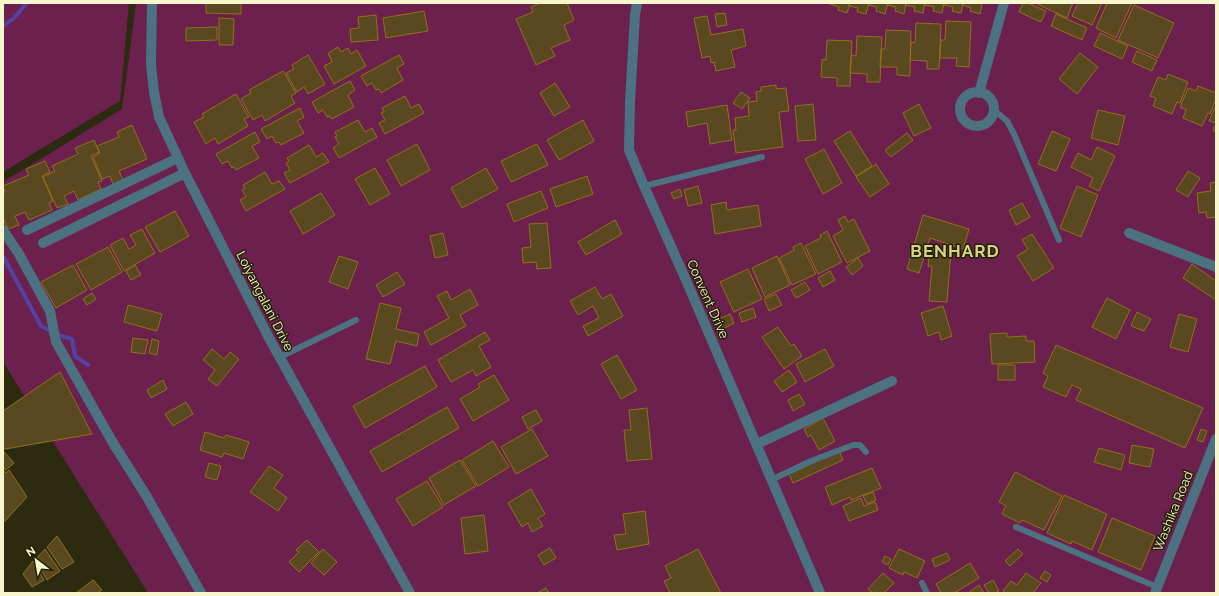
<svg xmlns="http://www.w3.org/2000/svg" width="1219" height="596" font-family="Raleway,sans-serif">
	<rect width="100%" height="100%" fill="#2c2b10"/>
	<path fill="#6b204d" d="M3,3H129L120,101L3,172Z
		M136,3H1216V593H148L3,362V182L122,109Z"/>
	<g fill="none" stroke-linecap="round" stroke-linejoin="round">
		<path stroke="#5441a6" stroke-width="4" d="M3,26L14,18L27,3
			M3,256L41,326L61,336L72,339L75,356L88,365"/>
	</g>
	<path fill="#5a4920" stroke="#917118" d="M206,3H241V14L206,13Z
		M540,3H567L574,20L564,25L570,40L551,48L555,56L536,65L516,19L533,12L531,7Z
		M831,3H850L847,13L838,10L839,7L830,4Z
		M850,3H869L866,14L857,12L858,8L849,6Z
		M869,3H888L885,14L876,11L877,7L868,5Z
		M888,3H906L904,14L895,11L896,7L887,5Z
		M906,3H925L923,13L914,11L915,7L906,5Z
		M925,3H944L942,13L933,11L934,7L925,5Z
		M944,3H963L961,13L952,11L953,7L944,5Z
		M963,3H982L980,14L970,11L971,8L963,5Z
		M1023,3H1028L1046,11L1041,22L1019,12Z
		M1035,3H1073L1067,18Z
		M1078,3H1102L1092,25L1072,16Z
		M1107,3H1132L1116,38L1096,28Z
		M1134,5L1174,23L1158,58L1118,40Z
		M424,11L428,31L386,38L383,18Z
		M725,13L727,25L717,27L715,14Z
		M1056,14L1087,28L1082,40L1051,26Z
		M376,15L378,40L351,42L350,29L359,28L358,17Z
		M707,16L711,35L743,29L746,46L731,50L735,67L716,71L714,62L711,63L710,56L702,58L694,18Z
		M219,18L234,19L233,45H219Z
		M946,21L971,22L969,67L956,66L957,58H940L941,40H945Z
		M916,23L941,24L939,69H927V61L910,60L911,42L915,43Z
		M217,27V40L186,41V28Z
		M886,30L911,31L910,76L897,75V67H880L881,49H885Z
		M1100,33L1128,46L1122,59L1094,46Z
		M857,36L882,37L880,82H867V74L850,73L851,55L856,56Z
		M827,40L852,41L850,86H837V78L821,77L822,59L826,60Z
		M338,47L341,52L348,48L351,54L357,50L366,66L334,84L324,66L332,62L328,53Z
		M1137,51L1157,60L1152,71L1132,62Z
		M1080,53L1098,67L1077,94L1059,79Z
		M308,55L325,84L308,94L304,87L297,92L286,73L294,69L292,65Z
		M399,55L404,64L397,68L403,80L381,93L379,89L376,90L372,83L367,86L361,76Z
		M283,71L296,93L291,96L295,103L265,121L262,115L253,120L241,99L251,93L249,90Z
		M1168,74L1188,82L1180,103L1177,102L1172,114L1153,106L1156,98L1150,96L1158,77L1166,80Z
		M350,81L355,90L348,95L354,107L332,119L330,116L327,117L323,110L318,113L312,102Z
		M555,83L570,107L554,116L540,93Z
		M776,85V89L786,88L789,111L779,112L783,147L736,153L733,130H736L735,118L749,116L748,102L757,101L756,92L761,91V87Z
		M1198,86L1216,93V99L1210,114L1208,113L1202,126L1183,118L1186,110L1180,107L1188,88L1196,91Z
		M741,92L750,98L742,109L733,103Z
		M236,94L249,117L244,119L248,126L218,144L215,138L206,144L194,122L204,117L202,114Z
		M405,96L411,108L419,104L424,113L385,134L379,123L385,120L381,113L384,112L382,108Z
		M813,104L816,140L798,141L795,106Z
		M919,104L931,128L914,136L903,113Z
		M727,105L732,140L710,144L707,123L688,127L686,112Z
		M1216,105V132L1213,130L1216,123L1209,121Z
		M300,108L304,117L297,121L304,133L281,145L279,142L276,143L272,136L267,139L261,129Z
		M1098,110L1125,116L1118,145L1091,138Z
		M358,120L365,132L372,128L377,137L339,158L333,148L339,144L335,137L337,136L335,132Z
		M583,120L594,141L559,160L547,140Z
		M132,125L147,159L119,171L123,180L113,184L110,176L102,179L93,157L100,153L97,146L119,137L117,132Z
		M850,131L872,166L856,176L834,141Z
		M1052,131L1070,139L1056,171L1038,164Z
		M255,132L260,142L252,146L259,158L236,170L234,167L232,168L228,161L222,164L216,154Z
		M907,133L913,140L891,157L885,150Z
		M94,140L99,152L91,156L102,181L98,182L101,189L78,200L74,191L64,196L68,204L57,208L43,177L55,171L52,166L78,154L75,148Z
		M417,144L430,170L401,186L387,160Z
		M537,144L548,165L511,182L501,161Z
		M309,145L316,157L323,153L329,162L290,183L284,173L290,170L286,163L289,161L287,158Z
		M1097,147L1115,156L1099,191L1089,186L1093,178L1071,167L1078,153L1091,160Z
		M824,149L842,183L823,194L805,159Z
		M45,161L50,172L42,176L53,201L49,203L52,210L29,220L25,212L15,216L19,225L8,229L3,218V193L5,192L3,186L29,175L26,169Z
		M876,164L889,184L870,197L856,177Z
		M375,168L390,194L370,205L355,179Z
		M486,168L498,189L462,208L451,188Z
		M1188,171L1200,178L1188,197L1176,190Z
		M265,172L272,184L279,181L285,189L246,211L240,200L246,197L242,190L245,188L243,185Z
		M587,176L593,194L556,207L550,189Z
		M1216,182V217L1207,218L1206,212L1199,213L1197,193L1211,191L1210,183Z
		M698,186L702,203L688,206L684,190Z
		M1077,186L1098,195L1081,237L1060,228Z
		M680,189L682,196L674,199L671,193Z
		M541,191L548,208L514,222L507,204Z
		M321,193L335,215L303,234L290,211Z
		M726,202L727,210L758,205L761,226L715,234L711,205Z
		M1022,203L1030,217L1016,225L1009,210Z
		M175,211L189,236L160,252L145,227Z
		M923,215L969,229L963,249L930,238L919,273L907,269Z
		M845,216L848,222L854,219L870,251L847,263L833,236L843,230L838,220Z
		M615,220L622,234L586,255L578,242Z
		M547,223L551,268L537,269L536,262L523,263L522,248L531,247L529,224Z
		M142,229L155,253L124,271L110,245L123,238L129,249L136,245L130,235Z
		M827,231L842,262L818,274L805,246L821,238L820,235Z
		M443,233L448,255L435,258L430,236Z
		M1032,234L1054,268L1033,281L1017,256L1028,249L1022,240Z
		M801,243L816,274L792,285L779,258L794,250L793,247Z
		M108,247L122,272L91,290L76,264Z
		M930,249L951,250L947,302L929,301L932,266H928Z
		M339,256L358,262L348,289L329,282Z
		M777,256L790,285L765,297L752,268Z
		M858,258L863,266L852,275L846,267Z
		M1192,264L1216,281V300L1183,278Z
		M73,265L87,290L56,308L41,282Z
		M135,265L141,275L131,280L126,271Z
		M748,269L762,299L734,312L720,282Z
		M830,271L835,280L823,287L818,278Z
		M397,272L405,284L383,297L376,285Z
		M805,282L810,290L796,298L791,290Z
		M595,287L602,299L611,294L623,316L588,336L583,326L599,318L593,306L578,315L570,301Z
		M470,289L478,305L460,315L466,326L431,345L424,332L449,318L437,296L447,291L451,300Z
		M92,293L96,299L87,305L83,299Z
		M776,294L782,305L769,311L764,299Z
		M1107,298L1130,310L1116,339L1092,327Z
		M380,303L401,308L396,329L419,334L417,346L396,341L390,364L366,359Z
		M128,305L162,314L157,331L124,322Z
		M943,306L952,336L941,340L939,332L928,336L921,313Z
		M753,308L756,317L742,322L739,313Z
		M1137,312L1151,319L1144,331L1131,326Z
		M730,314L734,323L723,329L719,319Z
		M1179,314L1197,319L1188,352L1170,347Z
		M778,327L791,346L794,344L802,356L784,369L762,337Z
		M485,332L490,340L479,346L491,367L476,376L473,370L451,382L438,360Z
		M1007,333V337L1026,336V341H1034L1035,362L992,364L990,334Z
		M133,338L148,340L145,354L131,352Z
		M152,339L159,341L157,355L149,353Z
		M1056,345L1203,408L1185,448L1076,400L1081,389L1072,385L1066,397L1043,387L1048,376L1043,373Z
		M212,349L224,359L230,352L239,359L217,386L208,379L215,370L203,360Z
		M825,349L834,366L805,382L796,364Z
		M617,355L637,390L621,399L601,364Z
		M998,365H1015V380H998Z
		M425,366L437,387L365,428L353,406Z
		M789,370L797,382L782,392L774,381Z
		M60,372L92,434L5,449L3,446V411Z
		M494,375L509,400L473,421L460,399L480,387L478,384Z
		M163,380L167,389L151,398L147,390Z
		M799,394L805,404L793,411L788,400Z
		M186,402L193,414L173,426L165,414Z
		M447,407L459,428L382,472L370,451Z
		M647,408L652,459L627,461L624,430H631L629,410Z
		M536,410L542,421L528,429L522,417Z
		M823,418L835,441L819,450L811,435L808,437L804,429Z
		M532,429L548,456L516,474L501,447Z
		M1201,429L1207,431L1203,442L1197,440Z
		M205,432L224,438L226,435L249,442L243,459L224,453L222,457L200,450Z
		M493,441L509,467L478,486L462,460Z
		M1132,445L1154,449L1150,467L1129,463Z
		M1099,448L1125,455L1121,470L1094,462Z
		M839,451L843,460L793,483L789,474Z
		M4,452L14,463L6,470L3,467Z
		M460,460L476,486L444,505L429,478Z
		M209,463L221,466L217,480L205,477Z
		M269,466L283,475L274,488L287,498L278,511L250,492Z
		M872,468L881,488L851,500L850,497L832,505L825,487Z
		M3,469L6,473L9,470L27,497L3,523Z
		M1015,472L1062,496L1044,530L1022,520L1020,523L1002,514L1006,506L999,502Z
		M427,481L443,507L413,526L396,499Z
		M531,489L545,514L538,518L543,526L532,532L528,523L522,527L508,503Z
		M873,492L876,500L867,504L863,496Z
		M1064,495L1107,514L1092,550L1072,541L1071,544L1047,533Z
		M861,498L864,506L875,502L878,510L849,521L843,506Z
		M645,511L649,544L617,550L614,535L626,534L623,514Z
		M484,515L488,551L465,554L461,518Z
		M1112,518L1155,536L1141,570L1098,552Z
		M57,536L74,562L62,569L47,547Z
		M307,540L319,552L299,572L289,562L299,552L296,550Z
		M550,548L556,558L544,565L538,555Z
		M45,549L60,571L47,580L35,560Z
		M323,549L337,562L324,575L311,563Z
		M698,549L721,593H670L664,581L671,578L665,566Z
		M899,549L925,561L917,578L904,572L903,575L889,568Z
		M1018,549L1023,554L1010,566L1005,561Z
		M947,553L950,560L935,567L932,559Z
		M885,556L891,559L888,565L882,562Z
		M33,561L44,580L32,587L23,574Z
		M970,563L979,578L954,593H941L936,584Z
		M1045,571L1051,575L1047,582L1040,578Z
		M883,573L894,583L884,593H873L868,589Z
		M1026,573L1041,583L1033,593H1005L1003,591L1011,581L1017,585Z
		M93,580L102,590L97,593H76Z
		M993,580L999,591L995,593H989L984,585Z
		M979,585L984,593H968Z
		M546,588L549,593H537Z"/>
	<g fill="none" stroke-linecap="round" stroke-linejoin="round">
		<path stroke="#4c7181" stroke-width="6" d="M994,110L1007,121L1014,134L1059,240
			M644,186L762,157
			M280,357L356,320
			M771,480L811,461L853,445H860L866,452
			M1016,527L1157,587
			M922,583L927,593"/>
		<path stroke="#4c7181" stroke-width="10" d="M152,3L151,65L154,92L159,117L185,173L268,336L410,593
			M637,3L635,15L630,102L629,150L644,186L686,280L820,593
			M960 109a17 17 0 1 1 34 0a17 17 0 1 1-34 0Z
			M979,93L1004,3
			M3,230L19,254L50,311L56,342L113,443L147,497L201,593
			M27,230L178,158
			M1129,233L1216,267
			M43,243L185,173
			M757,444L892,381
			M1155,593L1216,439"/>
	</g>
	<g text-anchor="middle" dominant-baseline="central" stroke-width="3" stroke-linejoin="round" paint-order="stroke">
		<g font-size="13" fill="#f7f6cd" stroke="#222106">
			<text transform="translate(708 299) rotate(66)">Convent Drive</text>
			<text transform="translate(265 301) rotate(63)">Loiyangalani Drive</text>
			<text transform="translate(1173 511) rotate(-68)">Washika Road</text>
		</g>
		<g font-size="17" font-weight="bold" letter-spacing="1" fill="#d8d580" stroke="#222106">
			<text x="955" y="251">BENHARD</text>
		</g>
	</g>
	<rect width="1219" height="596" fill="none" stroke="#f7f6cd" stroke-width="8"/>
	<g transform="translate(36 560) rotate(329)" stroke="#222106" stroke-width="3" paint-order="stroke">
	<path d="M0-3L7 15L0 10L-7 15Z" fill="#f7f6cd"/>
	<text y="-6" font-size="11" font-weight="bold" text-anchor="middle" fill="#f7f6cd">N</text>
	</g>
</svg>
